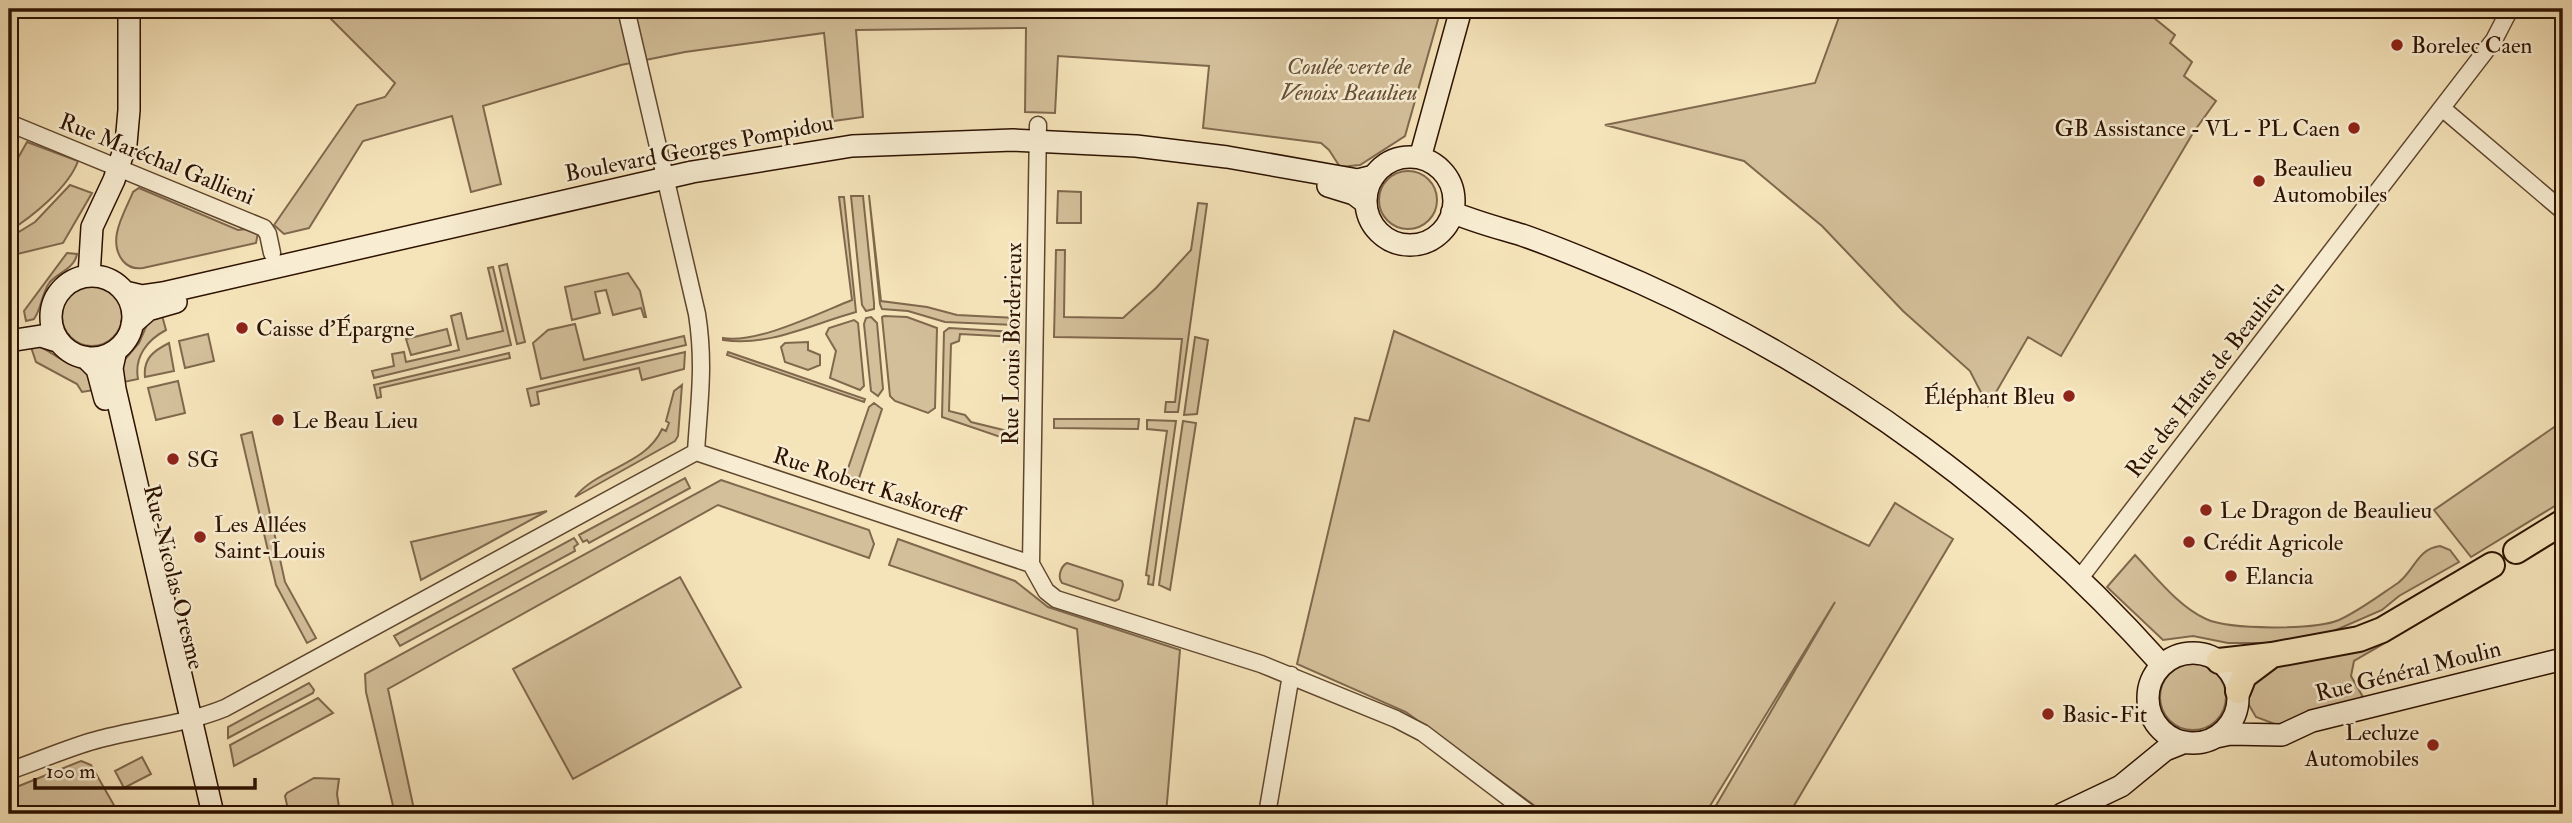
<svg xmlns="http://www.w3.org/2000/svg" width="2572" height="823" font-family="'IM FELL Double Pica',serif">
	<rect width="100%" height="100%" fill="#f5e3b9"/>
	<filter id="stains"><feTurbulence type="fractalNoise" baseFrequency=".00286" numOctaves="4"/><feColorMatrix values="0 0 0 0 .2 0 0 0 0 .09 0 0 0 0 .02 0 0 0 .5 -.17"/></filter>
	<radialGradient id="worn" r=".72"><stop offset=".6" stop-color="#630" stop-opacity="0"/><stop offset="1" stop-color="#630" stop-opacity=".3"/></radialGradient>
	<path fill="#d3bf9a" stroke="#80684d" stroke-width="2" d="M321,9H1441L1405,136L1360,165L1340,167L1329,150L1321,143L1203,128L1209,66L1058,56L1055,113L1025,112L1026,28L856,30L863,117L833,121L824,33L685,52L621,65L483,106L501,184L471,192L452,116L363,141L309,228L284,234L274,225L357,105L385,97L395,83Z
		M1842,9H2143L2175,35L2170,43L2192,62L2184,76L2216,101L2193,133L2061,356L2028,337L1988,406L1970,371L1903,311L1822,226L1744,161L1605,125L1815,83Z
		M27,142L78,161C69,187 32,217 9,231V174Z
		M1379 200a29 29 0 1 1 58 0a29 29 0 1 1-58 0Z
		M70,185L92,193L63,243L9,256V238L35,222Z
		M139,188L238,230L246,229L258,233L256,243L143,268C136,269 128,267 123,261C106,240 125,212 133,192Z
		M1058,191L1081,192V223H1057Z
		M869,195L881,301L927,307L957,315L1016,318L1015,325L945,322L908,311L882,309L880,304Z
		M851,196H863L874,303V309L866,311L862,305Z
		M839,197H844L856,312C812,324 769,347 723,340V338C757,344 819,313 852,300Z
		M1198,203L1207,204L1178,412H1165L1166,402H1175L1182,339L1054,337L1056,250H1065L1064,317L1123,318L1156,288L1191,250Z
		M67,253L77,254C74,269 59,272 50,282C41,294 42,308 34,319L26,321L24,311Z
		M507,264L525,342L517,344L499,266Z
		M493,267L511,345L374,378L372,371L394,366L392,354L404,352L406,362L459,350L451,316L461,313L467,339L503,331L488,268Z
		M628,273L640,291L646,317H644L641,308L613,315L606,290L595,292L600,313L572,320L565,287Z
		M62 316a30 30 0 1 1 60 0a30 30 0 1 1-60 0Z
		M161,312L166,330C147,340 134,357 138,379L119,383L121,364L139,343L149,320Z
		M884,316L907,317L937,328L935,408L928,413L895,401L890,396L882,317Z
		M871,317L877,323L883,389L878,396L871,391L864,324L866,318Z
		M854,320L858,323L864,386L860,390L830,378L836,351L826,334L829,328Z
		M575,324L584,360L684,336L686,345L541,379L533,343L548,330Z
		M949,328L1015,332V337L960,334L959,341L951,344L949,411L965,415L971,422L1016,433L1015,442L942,417L944,332Z
		M447,329L451,345L411,355L406,339Z
		M1394,331L1713,473L1869,546L1895,503L1953,539L1789,814H1711L1835,602L1705,814H1546L1406,712L1297,664L1355,418L1369,421Z
		M208,334L214,361L185,368L179,341Z
		M1195,337L1208,340L1197,414L1184,415Z
		M29,341C51,350 65,366 88,370L100,389L82,392L77,384L36,362Z
		M808,342V350L820,355V365L808,370L785,362L781,347L785,343Z
		M169,343L174,371L145,377C143,359 153,351 169,343Z
		M685,352L684,369L642,380L639,368L537,392L539,404L531,406L527,389Z
		M728,352L865,399L864,402L727,355Z
		M509,353L510,358L380,388L381,397L377,398L374,385Z
		M178,381L185,413L156,420L148,388Z
		M682,385L678,436L675,441L575,497C598,468 646,465 662,429L666,431L669,423L666,421L674,391Z
		M874,403L882,409L857,484L844,480L869,407Z
		M1054,419H1139L1138,429L1054,428Z
		M1147,420L1176,421L1153,585L1148,584L1149,576L1146,575L1167,431L1147,429Z
		M1183,421L1196,423L1170,590L1159,585Z
		M2563,421V501L2471,557L2434,510Z
		M252,432L285,582L316,638L307,643L276,585L241,435Z
		M685,478L690,488L589,543L587,540L583,542L579,535Z
		M721,480L869,530L874,544L869,558L718,505L388,689L415,814H395L366,692L365,674Z
		M547,511L421,580L411,542Z
		M574,538L578,544L574,547L575,551L400,646L394,636Z
		M898,539L1015,581L1048,607L1180,650L1166,814H1094L1077,629L889,565Z
		M2440,546L2450,550L2459,562L2399,596L2382,610L2320,637L2266,643H2228L2193,636L2163,640L2107,587L2135,555C2156,577 2178,606 2206,619C2230,630 2315,630 2339,620C2359,611 2380,595 2398,583C2415,570 2417,549 2440,546Z
		M1067,563L1122,581L1123,585L1119,599L1115,601L1062,583C1057,577 1061,566 1067,563Z
		M680,577L741,687L573,779L513,669Z
		M2393,635L2390,640L2354,661L2351,676L2363,697L2280,726L2256,717L2246,700V691L2266,668Z
		M2160 697a33 33 0 1 1 66 0a33 33 0 1 1-66 0Z
		M309,683L314,690L313,693L228,738V727Z
		M318,698L333,713L234,766L230,745Z
		M142,757L151,774L124,788L115,771Z
		M81,761L91,765L119,814H9V790Z
		M314,778L339,779L337,794L340,814H289L285,796L287,793Z"/>
	<g fill="none" stroke-linecap="round" stroke-linejoin="round">
		<g stroke="#5f462e" stroke-width="19">
			<path id="street" d="M626,9L697,314C705,365 699,402 696,452
				M2442,108L2563,211
				M9,123L264,228L268,234L272,253
				M1031,564L1038,125
				M2080,578L2494,40L2510,9
				M9,771C39,761 69,747 100,739C142,728 186,724 225,708L696,452L1031,564L1046,591L1056,599L1261,664L1396,719L1423,733L1530,814
				M1267,814L1291,675"/>
		</g>
		<g stroke="#2d1200" stroke-width="24">
			<path id="secondary" d="M1366 201a44 44 0 1 1 88 0a44 44 0 1 1-88 0Z
				M1420,158L1461,9
				M1328,186L1354,194L1366,203
				M1452,212C1475,222 1499,228 1522,235C1562,249 1602,266 1641,283C1839,372 2018,503 2162,665
				M89,276L92,227L114,180L126,144L129,110V9
				M51 317a41 41 0 1 1 82 0a41 41 0 1 1-82 0Z
				M125,292L142,296L163,293L692,172L852,146L1013,140L1136,146L1227,157L1358,180L1374,176
				M132,324L148,310L176,302
				M9,341L41,336L60,342
				M116,350L112,368L115,389L213,814
				M85,357L97,369L105,399
				M2148 698a45 45 0 1 1 90 0a45 45 0 1 1-90 0Z
				M2216,737L2230,734L2282,735L2312,721L2563,659
				M2062,814L2121,786L2165,750L2185,742"/>
		</g>
		<g stroke="#2d1200" stroke-width="28">
			<path id="primary" d="M2516,551L2563,522
				M2219,661L2272,655L2359,639L2382,630L2492,565
				M2238,691L2244,676L2272,655"/>
		</g>
		<use href="#street" stroke="#f8edd2" stroke-width="16"/>
		<use href="#secondary" stroke="#f8edd2" stroke-width="21"/>
		<use href="#primary" stroke="#f5e3b9" stroke-width="24"/>
	</g>
	<g fill="#8f2418" stroke="#f8edd2" stroke-width="2.5">
		<circle cx="2397" cy="45" r="7"/>
		<circle cx="2354" cy="128" r="7"/>
		<circle cx="2259" cy="181" r="7"/>
		<circle cx="242" cy="328" r="7"/>
		<circle cx="2069" cy="396" r="7"/>
		<circle cx="278" cy="420" r="7"/>
		<circle cx="173" cy="459" r="7"/>
		<circle cx="2206" cy="510" r="7"/>
		<circle cx="200" cy="537" r="7"/>
		<circle cx="2189" cy="542" r="7"/>
		<circle cx="2231" cy="576" r="7"/>
		<circle cx="2048" cy="714" r="7"/>
		<circle cx="2433" cy="745" r="7"/>
	</g>
	<g text-anchor="middle" dominant-baseline="central" stroke-width="5" stroke-linejoin="round" paint-order="stroke">
		<g font-size="23" fill="#2d1200" stroke="#f8edd2" text-anchor="start">
			<text x="2411" y="45">Borelec Caen</text>
			<text x="2340" y="128" text-anchor="end">GB Assistance - VL - PL Caen</text>
			<text x="2273" y="168">Beaulieu<tspan x="2273" dy="26">Automobiles</tspan></text>
			<text x="256" y="328">Caisse d'Épargne</text>
			<text x="2055" y="396" text-anchor="end">Éléphant Bleu</text>
			<text x="292" y="420">Le Beau Lieu</text>
			<text x="187" y="459">SG</text>
			<text x="2220" y="510">Le Dragon de Beaulieu</text>
			<text x="214" y="524">Les Allées<tspan x="214" dy="26">Saint-Louis</tspan></text>
			<text x="2203" y="542">Crédit Agricole</text>
			<text x="2245" y="576">Elancia</text>
			<text x="2062" y="714">Basic-Fit</text>
			<text x="2419" y="732" text-anchor="end">Lecluze<tspan x="2419" dy="26">Automobiles</tspan></text>
		</g>
		<g font-size="23" font-style="italic" fill="#674f36" stroke="#f8edd2">
			<text x="1349" y="66">Coulée verte de<tspan x="1349" dy="26">Venoix Beaulieu</tspan></text>
		</g>
		<g font-size="23" fill="#2d1200" stroke="#f8edd2">
			<text transform="translate(699 148) rotate(-11)">Boulevard Georges Pompidou</text>
			<text transform="translate(157 159) rotate(22)">Rue Maréchal Gallieni</text>
			<text transform="translate(1012 344) rotate(-89)">Rue Louis Borderieux</text>
			<text transform="translate(2205 379) rotate(-52)">Rue des Hauts de Beaulieu</text>
			<text transform="translate(868 485) rotate(18)">Rue Robert Kaskoreff</text>
			<text transform="translate(174 577) rotate(76)">Rue Nicolas Oresme</text>
			<text transform="translate(2408 671) rotate(-14)">Rue Général Moulin</text>
		</g>
	</g>
	<rect width="2572" height="823" fill="none" stroke="#f5e3b9" stroke-width="35"/>
	<rect x="10" y="10" width="2551" height="802" fill="none" stroke="#2d1200" stroke-width="3.5"/>
	<rect x="18" y="18" width="2537" height="788" fill="none" stroke="#2d1200" stroke-width="2"/>
	<path d="M35 778v10h220v-10" fill="none" stroke="#2d1200" stroke-width="3.5"/>
	<text x="46" y="778" font-size="21" fill="#2d1200" stroke="#f8edd2" stroke-width="5" paint-order="stroke">100 m</text>
	<rect width="100%" height="100%" filter="url(#stains)"/>
	<rect width="100%" height="100%" fill="url(#worn)"/>
</svg>
